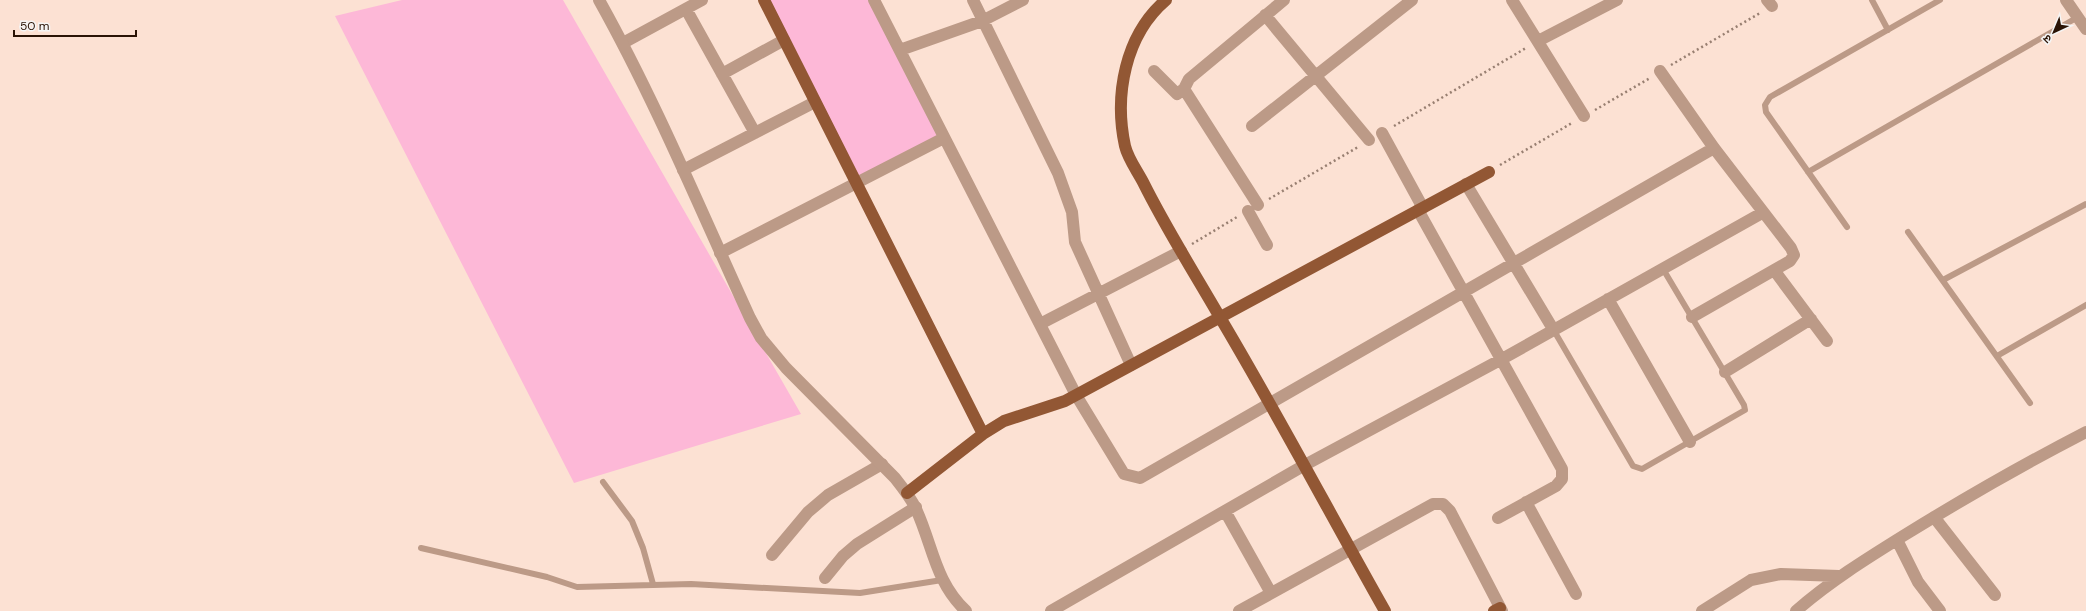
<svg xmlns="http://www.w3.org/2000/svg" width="2086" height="611" font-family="'DM Sans','Noto Sans Devanagari',sans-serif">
	<rect width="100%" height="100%" fill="#fce1d3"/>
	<path fill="#fdb8d7" d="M402,0H563L801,414L574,483L335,16Z
		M764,0H874L944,138L856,183Z"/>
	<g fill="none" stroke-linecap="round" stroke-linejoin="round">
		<path stroke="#987f71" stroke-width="2.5" stroke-dasharray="2 3" stroke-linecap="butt" d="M1671,65L1760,13
			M1595,110L1650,78
			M1394,126L1526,48
			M1500,165L1572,123
			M1269,199L1358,147
			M1192,244L1237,217"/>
		<path stroke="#bc9a87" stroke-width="6" d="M1872,0L1888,30
			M1808,172L2078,17
			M1847,227L1766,112L1765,105L1770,97L1940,0
			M1908,232L2030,403
			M1943,280L2086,204
			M1553,329L1633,466L1642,469L1745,410L1744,405L1663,269
			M1997,356L2086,305
			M603,482L632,521L643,548L653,584
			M421,548L547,577L577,587L691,584L860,593L942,580"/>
		<path stroke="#bc9a87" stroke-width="12" d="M874,0L1076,395L1124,474L1140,478L1714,148
			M973,0L1058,173L1072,212L1075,242L1131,365
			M1512,0L1584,116
			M1767,0L1772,6
			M2066,0L2086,29
			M686,9L755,133
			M1265,15L1369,140
			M1538,41L1617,0
			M623,43L702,0
			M900,50L982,21L1023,0
			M1154,71L1177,94L1184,89
			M1660,71L1714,148L1791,248L1794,255L1790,261L1692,317
			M722,74L784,40
			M1252,126L1412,0
			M1382,133L1423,208
			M683,170L815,102
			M1466,184L1553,329
			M1258,205L1184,89L1189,79L1284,0
			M1418,210L1562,469V479L1556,486L1498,518
			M1248,211L1267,245
			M720,253L944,138
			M1774,270L1827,341
			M1608,299L1690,442
			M1040,324L1181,251
			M1725,372L1811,319
			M1526,502L1576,594
			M1225,511L1271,593
			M1934,517L1995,595
			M1897,540L1918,582L1940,611
			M772,555L808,512L828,495L882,464
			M825,578L843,556L857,544L916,507
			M1051,611L1303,466L1502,359L1762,213
			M1239,611L1433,504H1443L1450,511L1502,611
			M1702,611L1751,580L1781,574L1839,576
			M1796,611C1829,582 1866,559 1903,536C1963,499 2024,464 2086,432"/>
		<path stroke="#bc9a87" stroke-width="12" d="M599,0C656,102 701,211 750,318L761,338L786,368L895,478C903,488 911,498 916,509C933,546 935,582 966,611"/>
		<path stroke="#925734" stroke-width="12" d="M764,0L983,434
			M1166,0C1125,35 1114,95 1125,146C1128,159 1138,172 1144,184C1166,228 1193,271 1218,314C1276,411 1329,512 1385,611
			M907,493L983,434L1004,421L1065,401L1489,172
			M1494,611L1500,608"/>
	</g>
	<g transform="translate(2054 32) rotate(224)" stroke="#f5f5f5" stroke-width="3" paint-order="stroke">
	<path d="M0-3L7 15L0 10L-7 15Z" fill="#2a1305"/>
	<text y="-6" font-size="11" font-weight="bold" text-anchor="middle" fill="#2a1305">उ</text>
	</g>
	<path d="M14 30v6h122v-6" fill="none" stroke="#2a1305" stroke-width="2"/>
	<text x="20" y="30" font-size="12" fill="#2a1305" stroke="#f5f5f5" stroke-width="3" paint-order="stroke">50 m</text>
</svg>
